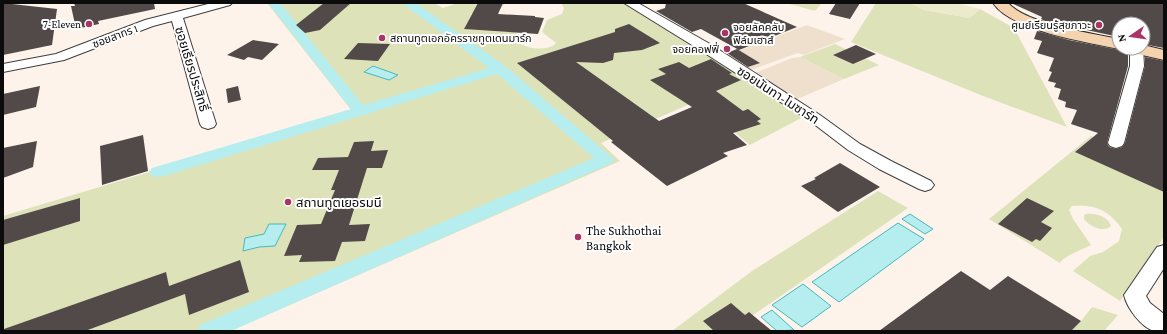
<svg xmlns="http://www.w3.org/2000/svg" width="1167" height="334" font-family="'Crimson Pro','Noto Sans Thai',serif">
	<rect width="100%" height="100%" fill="#fdf3eb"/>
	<path fill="#efe0ce" d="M807,25L845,39L804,55L798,53L751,70L727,55Z
		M800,57L844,79L795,100L755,73L792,58Z"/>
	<path fill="#dee2b9" d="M267,3H434L443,8L458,3H505L501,8L480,7L482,13H472L464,29L516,30L515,33H517L514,40C523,48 547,53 556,43L542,32L547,20L562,14L564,8L561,3H622L646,16L805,116L750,145L709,111L708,96L601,143L620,161L230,331H3V216L352,111Z
		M786,3H822L815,11Z
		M876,3H910L924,10L970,18L980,9L1014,28L1067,127L983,96L851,42Z
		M835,44L879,65L844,79L800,57Z
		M1091,136L1164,164V237L1120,301L1073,271L1090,256L1103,252L1119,241L1122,229C1109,210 1095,204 1072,206L1069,210L1073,219L1091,245C1082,250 1065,255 1060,263L989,219Z
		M878,191L908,208L730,331H672L752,271Z
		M1086,214C1095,213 1108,216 1111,226C1103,233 1090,227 1084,219V215Z
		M1092,307L1118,315L1104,331H1071L1081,321Z"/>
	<path fill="#ebeaca" d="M910,3H957L980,9L970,18L924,10Z"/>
	<path fill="#b6edee" stroke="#46b8bc" d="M373,66L398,75L389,80L364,72Z
		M910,214L933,229L925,234L902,219Z
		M898,223L924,239L839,302L812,282Z
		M269,224H286L275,246L259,247L243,251L245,238L264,234Z
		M803,284L831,306L802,327L772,305Z
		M772,310L794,330L777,331L761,317Z"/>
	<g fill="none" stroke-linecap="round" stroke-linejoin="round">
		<path fill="#b6edee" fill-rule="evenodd" d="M268,3H280L363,105L489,68L402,3H416L505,66L614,159L612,163L231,331H197L200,325L594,158L497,74L164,176L158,177L152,176L149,172L152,168L351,109Z"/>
	</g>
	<path fill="#524949" d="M3,3L57,9L52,45L3,55Z
		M74,3H154L155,9L98,21L99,24L76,29L71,6H75Z
		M324,3H351L320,30L305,33L296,25Z
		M478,3H503L498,14L535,16V17L544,18L538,34L464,29Z
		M666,3H743L797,27L739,50L701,29L692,32L656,11L665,8Z
		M836,3H860L850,19L829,14Z
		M1011,3H1164V48L1143,44V24H1119V37L1045,21L1041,19L1042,17Z
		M629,24L660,43L642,50L614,53L613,60L603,63L576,62L659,121L692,107L650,80L666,74L658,69L679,62L689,68L711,59L732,73L729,74L741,80L716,91L743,111L748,109L761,119L757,121L761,124L733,133L747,145L723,153L728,156L667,186L611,142L613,141L517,63L615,32V29Z
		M1037,31L1069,40L1119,50L1126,48L1128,53V66L1107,143L1109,147L1116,149L1122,147L1125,143L1145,66V57L1164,61V192L1075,152L1098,133L1071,124L1077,110L1065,107L1066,102L1058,99L1061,89L1054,87L1056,83L1048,81L1052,72L1049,71L1054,58L1037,53L1042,41L1034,39Z
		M253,40L279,44L262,60L248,57L244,60L227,55Z
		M358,43L390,44L378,61L344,59Z
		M856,45L876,54L853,64L833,55Z
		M737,49L760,63L748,67L727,53Z
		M40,86L36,107L3,115V94Z
		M238,86L241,100L228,103L226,89Z
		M143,135L148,171L102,185L100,146Z
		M37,141L33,167L3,178V148Z
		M374,141L371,151L388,150L382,168H367L349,225L370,224L365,241L342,242L335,261L299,262L302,255L284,256L297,225L321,224L335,190H331L339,170H312L318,158L348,157L354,142Z
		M840,163L880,187L838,212L801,186L816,179L814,178Z
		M80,198V221L3,245V220Z
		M1027,198L1054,211L1041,222L1052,228L1040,241L1036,239L1032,242L998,224Z
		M240,260L249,292L189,315L185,294L85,331H4V329L166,272L169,286Z
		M961,271L990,290L1008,276L1081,321L1071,331H879Z
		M731,303L745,315L749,312L772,331H714L703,321Z"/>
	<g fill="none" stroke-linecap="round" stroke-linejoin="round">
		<g stroke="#3e3e3e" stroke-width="2">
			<path id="street" d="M212,3H232L230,5L183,18L216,124L214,127L208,129L202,127L200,124L172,21L153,26L64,60L3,72V64L56,54L145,20Z
				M624,3H638L710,44L820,115L860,144L891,161L931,181L934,185L931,189L925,191L919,189L879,169L848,150L810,121L700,50Z
				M1143,47L1144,66L1124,143L1122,146L1116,148L1110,146L1108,143L1130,66V48Z
				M1164,245V268L1146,296L1150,303L1164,314V331C1161,331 1157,332 1154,331C1141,327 1127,308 1124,295L1157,247Z"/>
		</g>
		<g stroke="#2d2d2d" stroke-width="2">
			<path id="secondary" d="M993,3H1008C1027,24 1091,33 1119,39V48H1123L1119,49C1086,42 1012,31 993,3Z
				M1143,45L1164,50V60L1129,52L1127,48H1143Z"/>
		</g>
		<use href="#street" fill="#fff" fill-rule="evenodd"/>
		<use href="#secondary" fill="#f5d3ae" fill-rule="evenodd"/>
	</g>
	<g fill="#a93465" stroke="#fff" stroke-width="1.5">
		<circle cx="89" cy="24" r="4"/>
		<circle cx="1099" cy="25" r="4"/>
		<circle cx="725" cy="33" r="4"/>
		<circle cx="382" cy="38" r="4"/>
		<circle cx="727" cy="49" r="4"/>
		<circle cx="288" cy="202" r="4"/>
		<circle cx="578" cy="237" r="4"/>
	</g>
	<g text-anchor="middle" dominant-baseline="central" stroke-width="4" stroke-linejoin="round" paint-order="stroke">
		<g font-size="11" fill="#0b0b0b" stroke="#fff" text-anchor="end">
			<text x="81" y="24">7-Eleven</text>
			<text x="1091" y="25">ศูนย์เรียนรู้สุขภาวะ</text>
			<text x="733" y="27" text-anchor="start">จอยลัคคลับ<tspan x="733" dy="13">ฟิล์มเฮาส์</tspan></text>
			<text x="390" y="38" text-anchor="start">สถานทูตเอกอัครราชทูตเดนมาร์ก</text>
			<text x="719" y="49">จอยคอฟฟี่</text>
		</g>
		<g font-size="11" fill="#0b0b0b" stroke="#fff">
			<text transform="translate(115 36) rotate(-21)">ซอยสาทร 1</text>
		</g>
		<g font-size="13" fill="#0b0b0b" stroke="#fff">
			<text transform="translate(192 69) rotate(73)">ซอยเธียรประสิทธิ์</text>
			<text transform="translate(778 95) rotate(33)">ซอยนันทา-โมซาร์ท</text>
		</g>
		<g font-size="13" fill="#0b0b0b" stroke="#fff" text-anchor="start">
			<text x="296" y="202">สถานทูตเยอรมนี</text>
			<text x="586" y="230">The Sukhothai<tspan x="586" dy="15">Bangkok</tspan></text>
		</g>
	</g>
	<rect width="1167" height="334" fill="none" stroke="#0b0b0b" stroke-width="8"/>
	<g transform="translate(1131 36) rotate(257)"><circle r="19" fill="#ffffff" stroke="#9d9d9d"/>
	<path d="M0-3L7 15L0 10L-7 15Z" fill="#a93465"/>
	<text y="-6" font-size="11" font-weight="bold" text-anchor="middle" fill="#0b0b0b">N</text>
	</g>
</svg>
